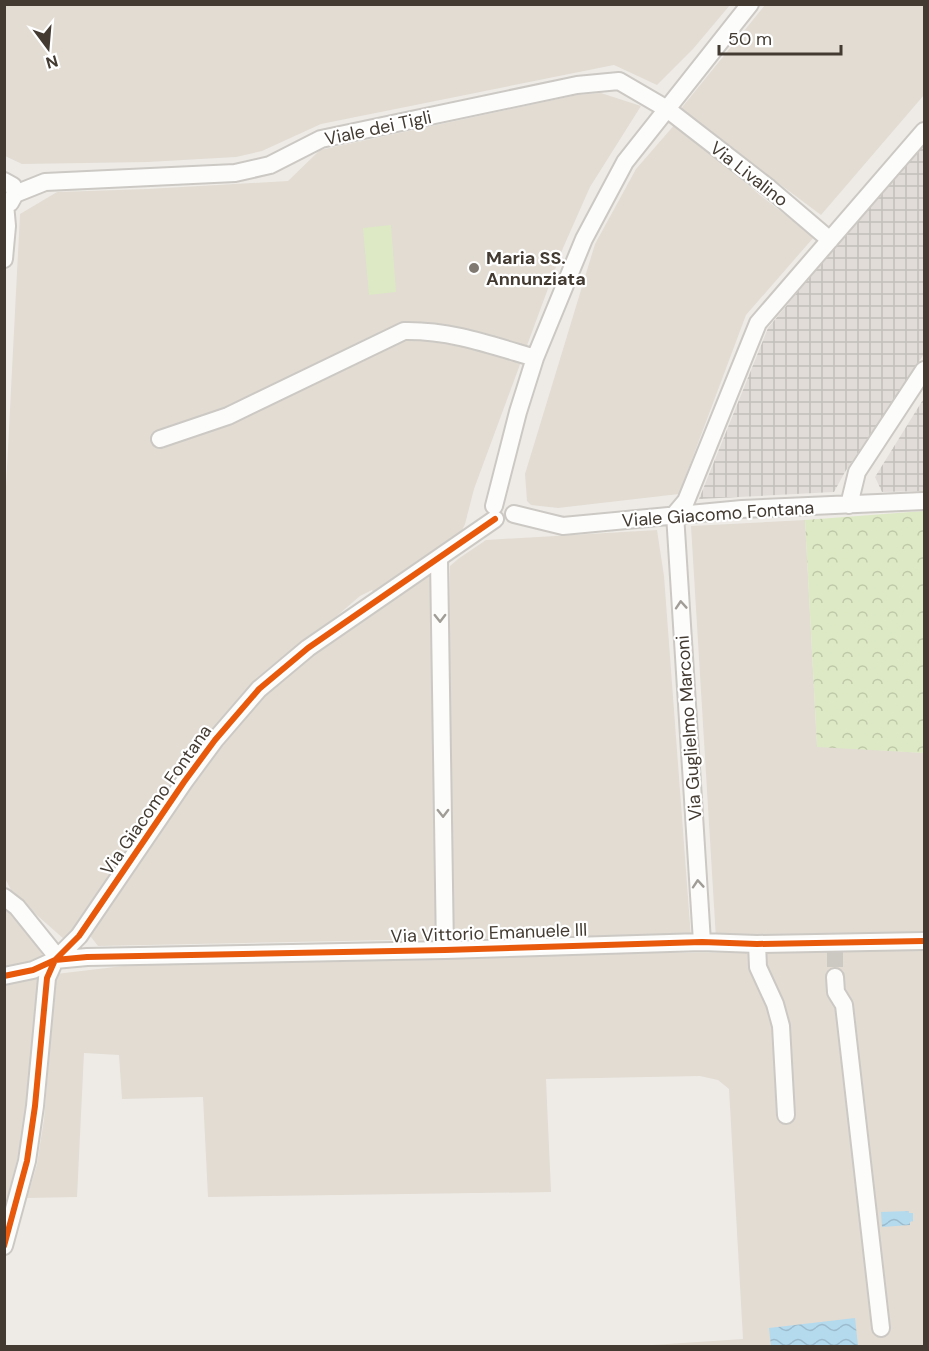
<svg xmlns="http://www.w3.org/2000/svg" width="929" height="1351" font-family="'DM Sans',sans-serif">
	<defs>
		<pattern id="industrial-grid" width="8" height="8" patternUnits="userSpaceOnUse" patternTransform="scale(1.5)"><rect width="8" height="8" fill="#e1dcd7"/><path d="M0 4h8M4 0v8" fill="none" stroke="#c2beb9"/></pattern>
		<pattern id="forest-crowns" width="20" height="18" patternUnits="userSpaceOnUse" patternTransform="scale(1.5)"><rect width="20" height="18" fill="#dde9c4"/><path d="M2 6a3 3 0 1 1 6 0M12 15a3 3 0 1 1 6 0" fill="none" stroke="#bfc9a9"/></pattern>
		<pattern id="water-waves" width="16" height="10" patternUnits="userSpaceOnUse" patternTransform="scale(1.5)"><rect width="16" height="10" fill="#b4daee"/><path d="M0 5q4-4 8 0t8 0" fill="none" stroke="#9cbccd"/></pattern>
	</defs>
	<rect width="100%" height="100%" fill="#eeebe6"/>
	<path fill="#e2dcd3" d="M5,4H730V5L693,49L657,85L614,65L321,124L262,151L236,157L148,162L22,164L5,156Z
		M765,5H924V95L821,215L777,182L719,145L679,111Z
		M601,93L641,106L590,187L563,248L474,489L465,524L457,541L374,593L372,590L360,596L331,621L302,641L265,671L252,684L145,827L65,940L13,894L4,876V526L20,214L57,192L148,189L288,181L320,150L577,95Z
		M676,123L761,196L814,237L746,315L679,494L558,508L531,505L527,501L525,474L595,244L636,169Z
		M805,520L817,746L924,753V935L716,939L691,526Z
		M657,530L664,576L691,938H453L448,651L450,566L458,559L486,540Z
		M432,574L440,939L98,946L91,937L92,930L175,811L217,747L273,682L362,616Z
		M4,904L17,916L44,957L4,970Z
		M924,948V1346H637L743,1339L729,1089L718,1080L700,1076L546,1079L551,1192L208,1197L203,1097L122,1099L119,1055L84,1053L77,1197L27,1198L37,1164L44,1119L56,974L140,964L544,954L871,951Z
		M36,975L40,992L24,1132L5,1208V981Z"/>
	<path fill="url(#industrial-grid)" d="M924,139V354L845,472L834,492L699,499L768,328Z
		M924,398V491L882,492L875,477Z"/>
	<path fill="url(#forest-crowns)" d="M924,511V753L817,747L805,520Z"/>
	<path fill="#dde9c4" d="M391,225L396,292L369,295L363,228Z"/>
	<path fill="url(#water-waves)" d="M909,1211V1213H913V1221L910,1222V1225L882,1227L881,1212Z
		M855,1318L858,1346H771L769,1328Z"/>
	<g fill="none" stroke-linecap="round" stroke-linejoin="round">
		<path stroke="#ccc8c2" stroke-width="16" stroke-dasharray="16 8" stroke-linecap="butt" d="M835,951V977"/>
		<g stroke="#ccc9c4" stroke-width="20">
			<path id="minor" d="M4,181L13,186L15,194L10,203
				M15,194L45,182L235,173L270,165L321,139L577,85L619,81L667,109L769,188L830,240
				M4,259L7,226L5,204
				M160,439L228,416L404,331C450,330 491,345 535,358
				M849,505L857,472L924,370
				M494,506L518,412L535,358L584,239L625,162L750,4
				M514,514L563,526L742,509L924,501
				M675,514L686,501L758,323L924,131
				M675,514L702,942
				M439,559L445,950
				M4,897L17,907L54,953L55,960
				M757,944L758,967L775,1004L781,1026L786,1115
				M4,976L33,970L55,960L87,957L445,950L702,942L757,944L924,941
				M835,977L836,992L844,1005L881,1328
				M4,1246L27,1161L35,1106L47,978L55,960L79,936L184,782L215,740L259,689L308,648L495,519"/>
		</g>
		<use href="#minor" stroke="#fcfcfb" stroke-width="16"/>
		<g stroke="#fff" stroke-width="10">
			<path id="cycleway" d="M4,976L33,970L55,960L87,957L445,950L702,942L757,944L924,941
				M4,1246L27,1161L35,1106L47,978L55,960L79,936L184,782L215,740L259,689L308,648L495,519"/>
		</g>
		<use href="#cycleway" stroke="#e8590c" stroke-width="6"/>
	</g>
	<defs><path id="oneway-chevron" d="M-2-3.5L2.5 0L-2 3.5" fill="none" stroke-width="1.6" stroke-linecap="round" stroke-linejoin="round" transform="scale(1.5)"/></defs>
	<g stroke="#a09c96">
		<use href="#oneway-chevron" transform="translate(681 605) rotate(-94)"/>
		<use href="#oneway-chevron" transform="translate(440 618) rotate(89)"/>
		<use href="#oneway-chevron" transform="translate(443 813) rotate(89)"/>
		<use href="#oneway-chevron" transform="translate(698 884) rotate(-94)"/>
	</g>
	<circle fill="#7f7971" stroke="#fff" stroke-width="2" cx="474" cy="268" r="6"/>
	<g text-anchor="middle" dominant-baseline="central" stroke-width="4.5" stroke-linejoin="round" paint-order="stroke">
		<g font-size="18" fill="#433b32" stroke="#fff">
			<text transform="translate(378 128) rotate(-12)">Viale dei Tigli</text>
			<text transform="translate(749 174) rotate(38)">Via Livalino</text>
			<text transform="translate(718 514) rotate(-4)">Viale Giacomo Fontana</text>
			<text transform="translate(689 728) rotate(-94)">Via Guglielmo Marconi</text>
			<text transform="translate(156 800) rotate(-55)">Via Giacomo Fontana</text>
			<text transform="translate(489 933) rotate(-2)">Via Vittorio Emanuele III</text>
		</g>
		<g font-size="18" font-weight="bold" fill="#433b32" stroke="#fff" text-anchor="start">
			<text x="486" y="258">Maria SS.<tspan x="486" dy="21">Annunziata</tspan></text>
		</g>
	</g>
	<rect width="929" height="1351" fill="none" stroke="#433b32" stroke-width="12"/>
	<g transform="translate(48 48) rotate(164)" stroke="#ffffff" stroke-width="4.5" paint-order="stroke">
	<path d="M0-4.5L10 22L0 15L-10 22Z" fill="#433b32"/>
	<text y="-9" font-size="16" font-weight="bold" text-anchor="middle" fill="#433b32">N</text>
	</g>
	<path d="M719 45v9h122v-9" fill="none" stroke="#433b32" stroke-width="3"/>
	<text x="728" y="45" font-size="18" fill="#433b32" stroke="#ffffff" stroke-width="4.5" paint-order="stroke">50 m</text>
</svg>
